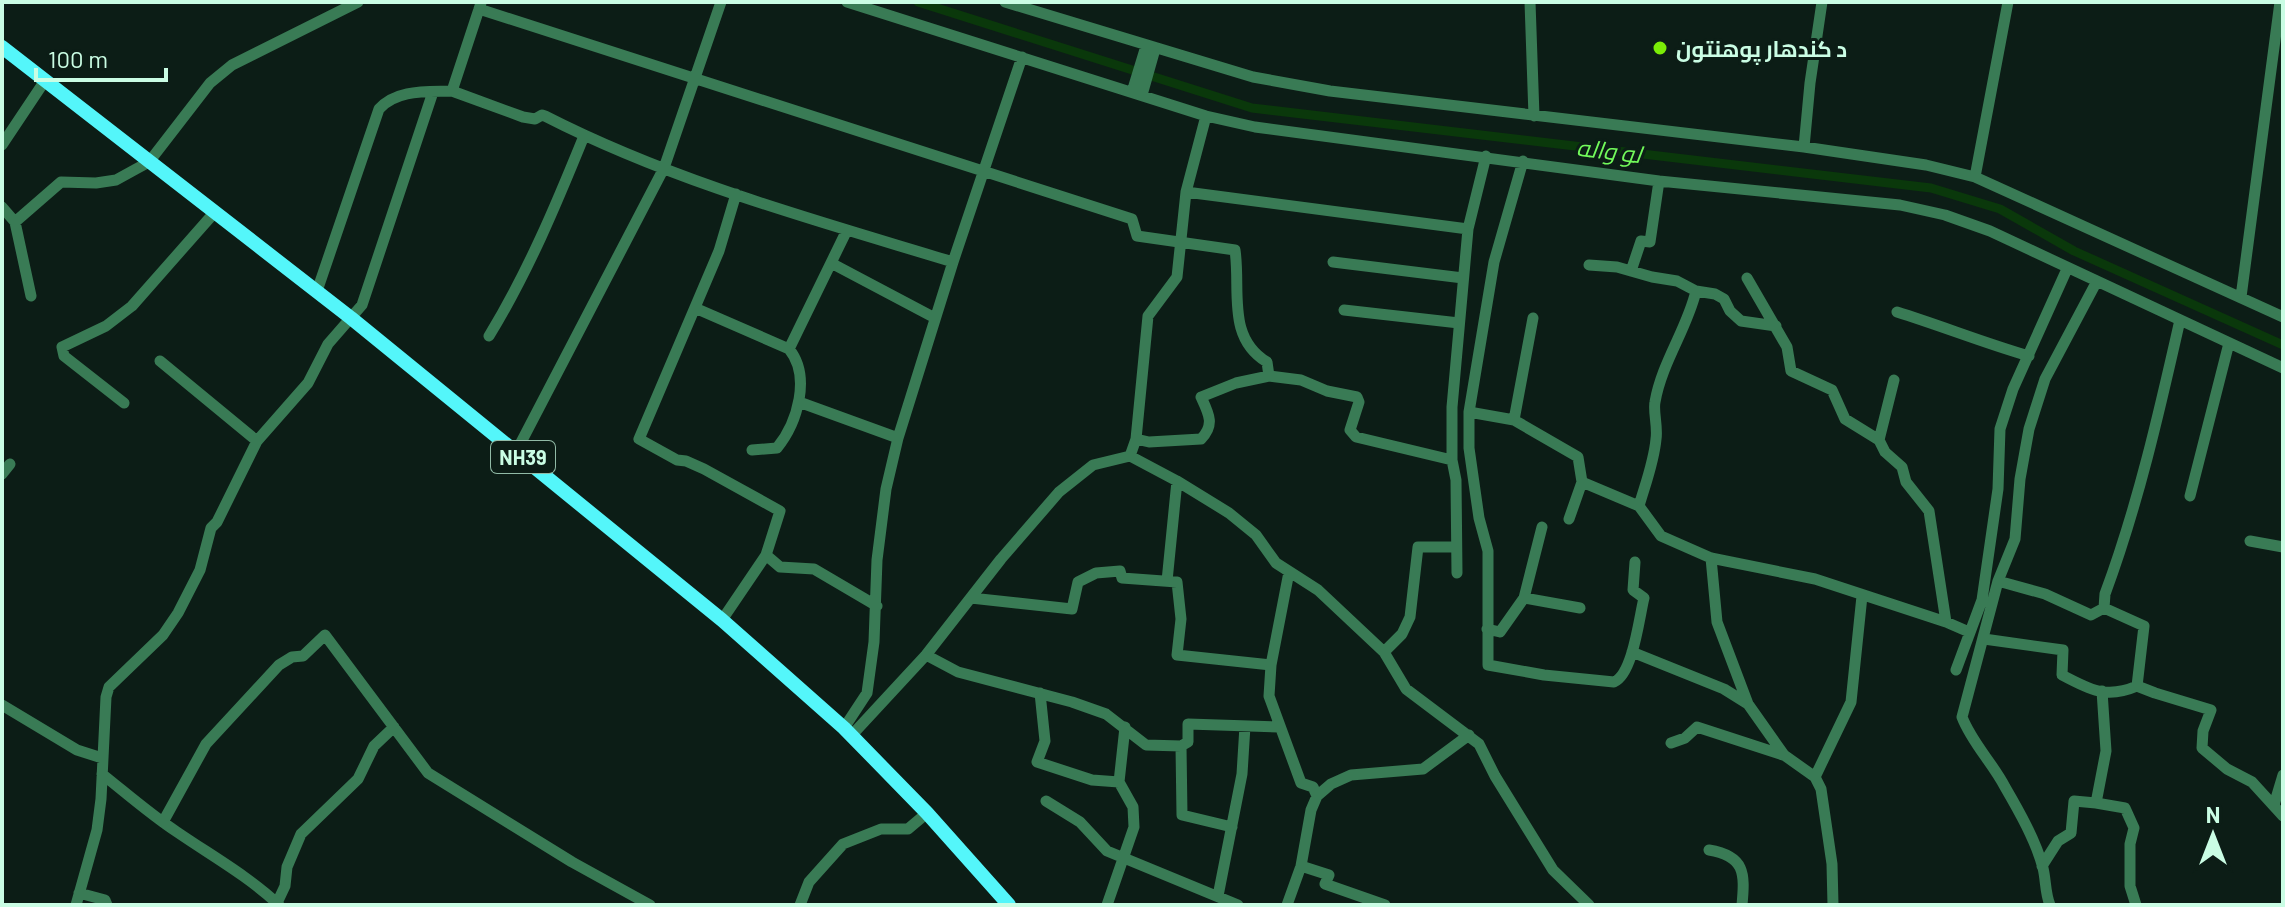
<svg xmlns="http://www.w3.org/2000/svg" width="2285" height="907" font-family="Barlow,Cairo,sans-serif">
	<rect width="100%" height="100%" fill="#0c1d16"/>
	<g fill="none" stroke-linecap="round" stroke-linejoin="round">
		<path stroke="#0a380b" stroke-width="9" d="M918,2L1252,108L1931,188L2000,209L2074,251L2283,345"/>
		<path stroke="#397b55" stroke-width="11" d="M847,2L1206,116L1255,127L1659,181L1900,205L1945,215L1990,231L2283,368
			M1005,2L1253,77L1330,91L1804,147L1926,165L1975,177L2283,317
			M1530,2L1534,116
			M479,9L1132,219L1137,236L1235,250C1241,290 1226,337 1267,362L1269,376
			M452,91L523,117L535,119L542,115L545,116C674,182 815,220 953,262
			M1132,92L1146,46
			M1142,95L1155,49
			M2,145L44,82
			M1804,147L1810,83L1822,2
			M1523,161L1494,262L1469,412V448L1479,518L1488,551V665L1544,675L1614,682C1633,674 1639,618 1644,598L1633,590L1635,562
			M1975,177L2008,2
			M1186,192L1468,229
			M2,207L15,222
			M1333,262L1463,278
			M831,263L935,318
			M1589,265L1617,267L1652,277L1677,281L1696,291L1715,294L1724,299L1730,311L1741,321L1776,326
			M1631,271L1641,241L1650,242L1659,181
			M1747,278L1787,347L1791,371L1832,390L1845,419L1879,440L1885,452L1902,467L1906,482L1929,511L1946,622
			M317,291L379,109C397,89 427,92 452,91L481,3
			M31,296L15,222L61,182L96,183L116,180L136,169L149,162L210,83L232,65L358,2
			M2241,297L2280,2
			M695,308L789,349C811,376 798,422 777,448L752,450
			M1344,310L1459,323
			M1897,312C1942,326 1984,343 2029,356
			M489,336C528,272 556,205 584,136
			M789,349L847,230
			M160,361L257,441
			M799,402L898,438
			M124,403L64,356L62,347L106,326L132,306L214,213
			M1469,412L1514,420L1578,457L1582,482L1639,506L1661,536L1711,558L1815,579L1946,622L1969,632
			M1514,420L1533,318
			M1136,439L1149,442L1201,439C1215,425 1209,414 1201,397L1236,383L1269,376L1301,380L1327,391L1357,397L1359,402L1350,430L1356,437L1452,460
			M1879,440L1894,380
			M516,452L664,168L721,2
			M1130,456L1136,439L1148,316L1177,277L1186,192L1206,116
			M2,474L10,464
			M2190,496L2229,343
			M1639,506C1645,485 1654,462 1656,439C1658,427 1653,411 1655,402C1662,362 1687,329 1696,291
			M1569,519L1582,482
			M2250,541L2283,547
			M766,555L780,567L814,569L877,606
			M1711,558L1717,622L1748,704
			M1289,572L1271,665L1269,696L1301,783L1313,787L1317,796
			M1457,573L1456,480L1452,460V407L1468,229L1486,156
			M1167,581L1177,481
			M1998,581L2045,594L2091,615L2104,608L2144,626L2137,686
			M971,598L1072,609L1078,582L1096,573L1120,571L1122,578L1177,582L1181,619L1177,655L1271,665
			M1524,598L1580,608
			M2104,608L2105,594C2138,505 2159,413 2180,320
			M722,620L766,555L780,511L704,469L686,461L677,460L639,439L719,251L736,194
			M1487,629L1500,632L1524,598L1542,527
			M1984,639L2063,650L2062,675C2090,690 2107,699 2137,686L2155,693L2211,710L2203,731L2202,748L2227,769L2252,782L2283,816
			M1384,652L1402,634L1410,617L1418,547H1456
			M1632,652L1724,689L1748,704L1784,755L1815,777L1821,789L1832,864L1833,905
			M926,655L958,672L1072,702L1106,714L1146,745L1181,746
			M1956,670L1982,600L1998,489L2000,429L2013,389L2067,269
			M1040,693L1045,741L1037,762L1092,780L1119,782
			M2,705L77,750L102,758
			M844,728L867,693L874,642L877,560L886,489L898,438L953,262L1022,57
			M851,736L926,655L1001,559L1059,492L1093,465L1130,456L1177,481L1229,513L1256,535L1276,563L1318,590L1384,652L1406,689L1479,744L1495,776L1553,870L1589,905
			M1671,743L1685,738L1697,727L1783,755
			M102,774C126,793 151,815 177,832C212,856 248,876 279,905
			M1815,777L1851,702L1862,596
			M1046,801L1080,822L1107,851L1238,905
			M2096,803L2125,808L2134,828L2130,844V886L2136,905
			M2274,805L2283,775
			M163,822L206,744L279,665L292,657L303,656L325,635L428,773L572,862L650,905
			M1232,827L1182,815L1181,746L1188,742V724L1279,727
			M1709,850C1745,856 1745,873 1742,905
			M1301,866L1329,875L1325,884L1385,905
			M2042,866L2058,841L2071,833L2074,801L2096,803L2106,751L2102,691
			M79,893L105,900L107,905
			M1218,896L1242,774L1245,726
			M277,903L285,886L287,867L301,834L358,779L374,746L394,727
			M76,905L97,830L101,799L106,697L109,687L163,635L178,613L200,570L211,528L217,522L257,441L308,383L328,344L362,305L433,92
			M800,905L809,882L843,844L881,829H908L927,813
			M1107,905L1134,827L1133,807L1119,782L1125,727
			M1287,905L1301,866L1311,810L1317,796L1331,784L1351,775L1423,769L1469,735
			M2050,905C2045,893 2046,880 2043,868C2036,841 2019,811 2005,787C1992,762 1972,743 1962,717L1998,581L2015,539L2020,479L2029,429L2045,379L2097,281"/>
		<path stroke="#54f6fa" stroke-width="14" d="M2,47L351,318L722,620L844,728L927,813L1009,905"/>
	</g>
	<circle fill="#7bec07" stroke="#0c1d16" stroke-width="3" cx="1660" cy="48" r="8"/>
	<g text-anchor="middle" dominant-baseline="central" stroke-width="6" stroke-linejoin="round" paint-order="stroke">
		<rect fill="#0c1d16" stroke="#91baa6" stroke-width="2" x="491" y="441" width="64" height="32" rx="6"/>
		<g font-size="20" font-weight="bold" fill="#cafde4">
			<text x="523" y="457">NH39</text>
		</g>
		<g font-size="22" font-weight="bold" fill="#cafde4" stroke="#0c1d16" text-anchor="start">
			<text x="1676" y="48">د کندهار پوهنتون</text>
		</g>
		<g font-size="24" font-style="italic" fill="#72fa5b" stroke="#0c1d16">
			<text transform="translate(1609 150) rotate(7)">لو واله</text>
		</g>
	</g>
	<rect width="2285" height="907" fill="none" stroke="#cafde4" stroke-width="8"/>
	<g transform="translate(2213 835)" stroke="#0c1d16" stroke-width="6" paint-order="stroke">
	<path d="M0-6L14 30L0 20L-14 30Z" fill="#cafde4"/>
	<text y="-12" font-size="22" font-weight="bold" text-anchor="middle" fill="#cafde4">N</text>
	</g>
	<path d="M36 68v12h130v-12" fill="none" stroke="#cafde4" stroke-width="4"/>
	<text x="48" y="68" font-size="24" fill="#cafde4" stroke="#0c1d16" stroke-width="6" paint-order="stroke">100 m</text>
</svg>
